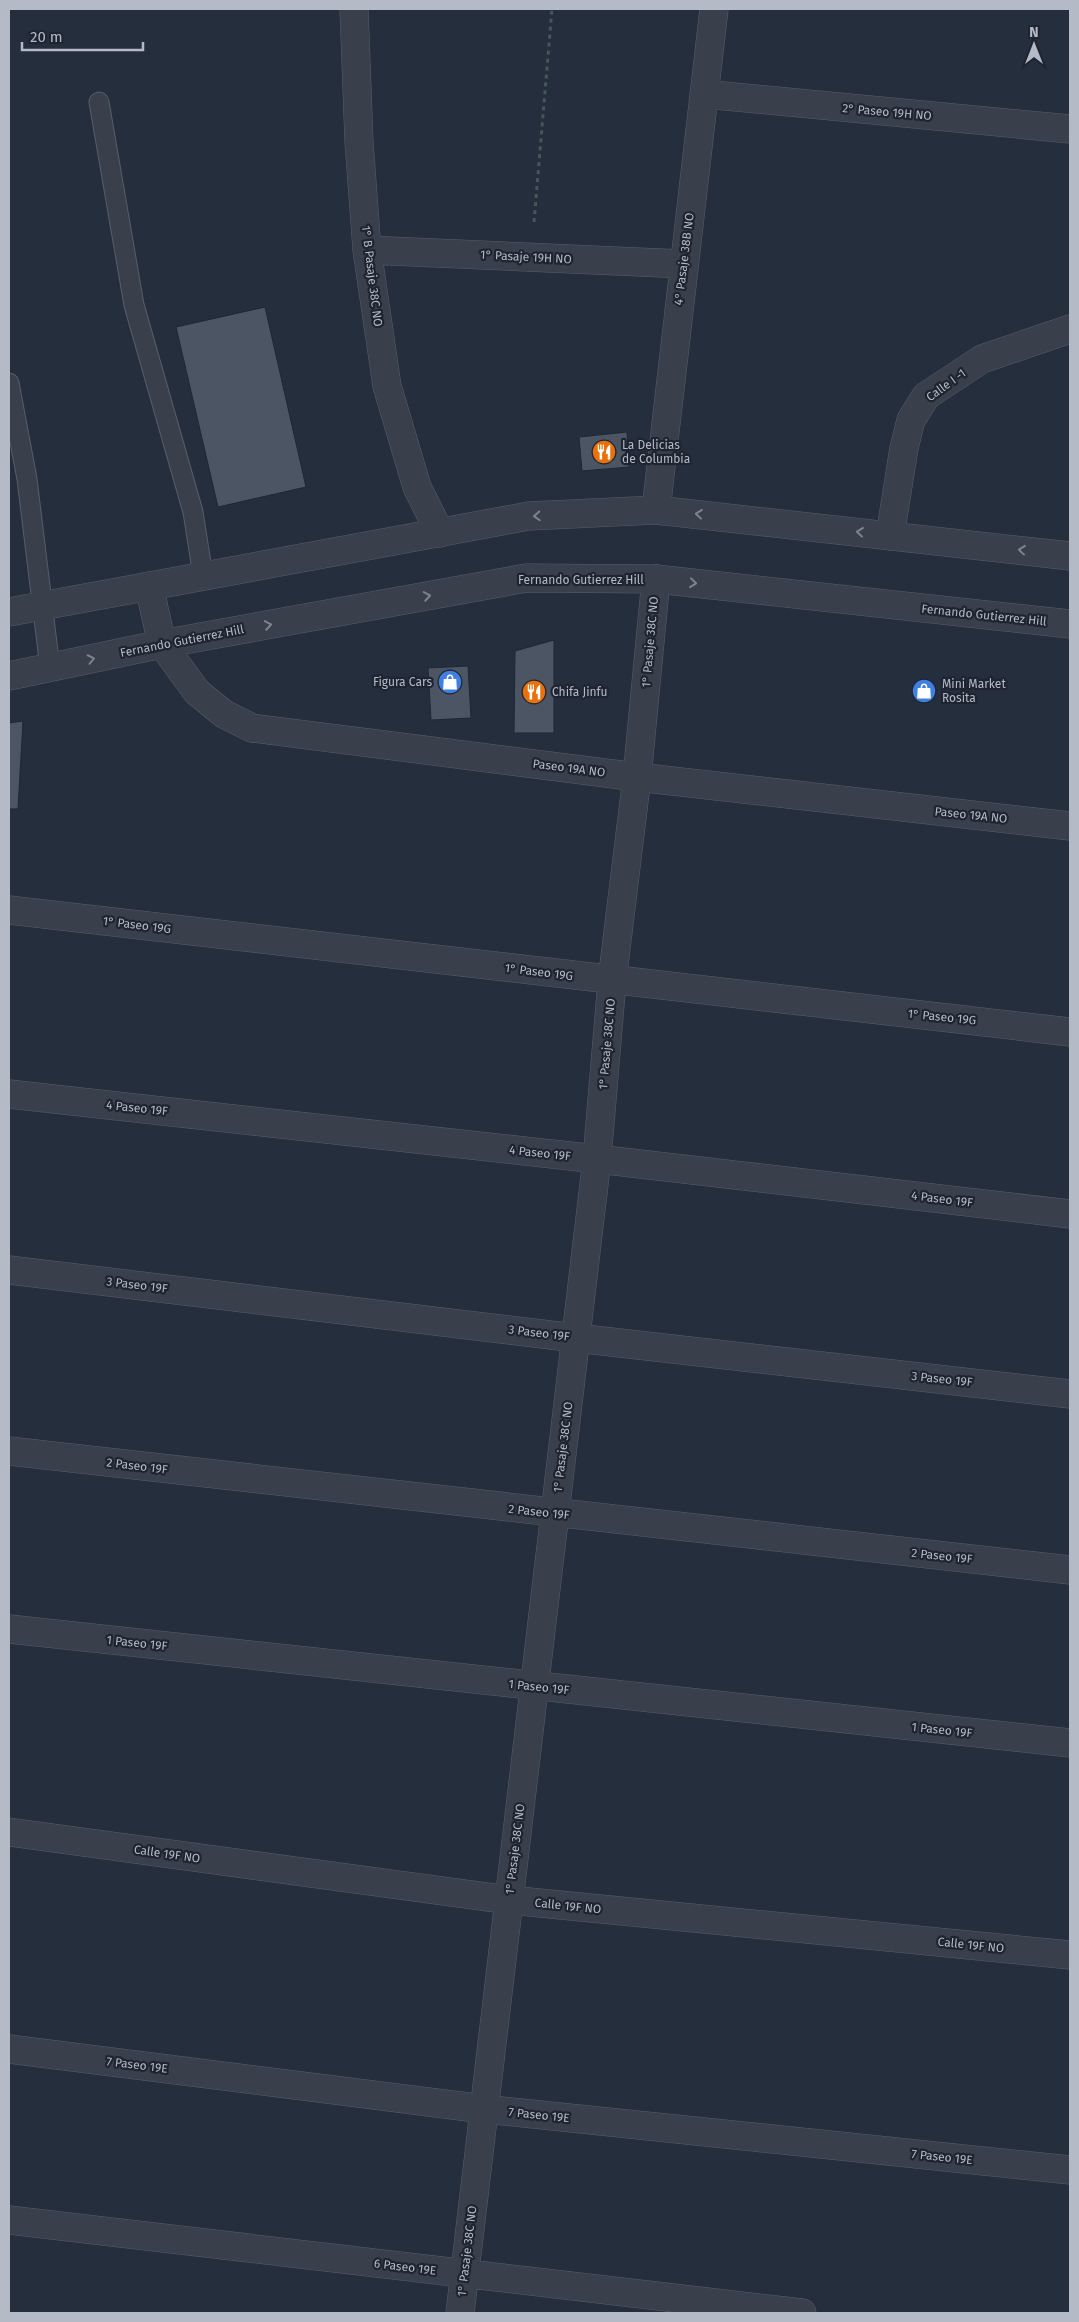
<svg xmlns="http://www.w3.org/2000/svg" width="1079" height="2322" font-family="'Fira Sans',sans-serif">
	<rect width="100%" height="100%" fill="#252e3c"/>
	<path fill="#4b5564" stroke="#202733" d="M265,307L306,487L218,507L176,327Z
		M627,432L629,467L582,471L579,437Z
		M554,640V733H514L515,651Z
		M468,666L471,718L431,720L428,668Z
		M23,721L18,809H9V723Z"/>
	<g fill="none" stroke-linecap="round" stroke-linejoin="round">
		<g stroke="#575e6a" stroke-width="21">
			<path id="service" d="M99,102L134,305L193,512L203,576
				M9,383L27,479L50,668"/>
		</g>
		<g stroke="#575e6a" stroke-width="29">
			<path id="minor" d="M354,9L359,142L367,250L387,386L417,487L440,533
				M704,94L1070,129
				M367,250L684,264
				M656,510L714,9
				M890,536L904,448L911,420L926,396L982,359L1070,329
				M149,586L162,644L197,692L224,714L252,728L637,777L1070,826
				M9,910L1070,1032
				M9,1094L597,1159L1070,1214
				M9,1270L576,1338L1070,1394
				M9,1451L1070,1570
				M9,1629L1070,1743
				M9,1832L509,1900L1070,1955
				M9,2049L484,2109L1070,2170
				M9,2220L802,2313
				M460,2313L597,1159L612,981L637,777L656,579"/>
		</g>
		<g stroke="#575e6a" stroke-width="29">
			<path id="tertiary" d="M9,612L529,516L656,510L1070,556
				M9,676L162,644L526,578L656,579L1070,624"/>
		</g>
		<path stroke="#45575a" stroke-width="3" stroke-dasharray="4 4" stroke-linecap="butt" d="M534,222L552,9"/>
		<use href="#service" stroke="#39404c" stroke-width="19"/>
		<use href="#minor" stroke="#39404c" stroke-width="28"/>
		<use href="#tertiary" stroke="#39404c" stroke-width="28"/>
	</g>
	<defs><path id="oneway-chevron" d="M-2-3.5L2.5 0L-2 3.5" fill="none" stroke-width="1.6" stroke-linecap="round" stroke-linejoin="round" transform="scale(1.25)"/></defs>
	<g stroke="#7d8490">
		<use href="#oneway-chevron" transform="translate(699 514) rotate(-174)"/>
		<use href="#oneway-chevron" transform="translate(537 516) rotate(177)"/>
		<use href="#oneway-chevron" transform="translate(860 532) rotate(-174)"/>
		<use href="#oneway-chevron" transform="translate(1022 550) rotate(-174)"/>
		<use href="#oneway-chevron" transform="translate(693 583) rotate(6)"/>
		<use href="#oneway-chevron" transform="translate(427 596) rotate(-10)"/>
		<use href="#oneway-chevron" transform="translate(268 625) rotate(-10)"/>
		<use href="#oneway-chevron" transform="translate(91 659) rotate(-12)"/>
	</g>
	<defs>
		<g id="restaurant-disc" transform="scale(1.25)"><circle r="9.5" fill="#e8710a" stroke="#1e2531"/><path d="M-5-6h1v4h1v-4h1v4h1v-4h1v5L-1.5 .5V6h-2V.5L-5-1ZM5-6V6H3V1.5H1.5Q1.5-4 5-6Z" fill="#fff"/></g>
		<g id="shop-disc" transform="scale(1.25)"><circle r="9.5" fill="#3f7fe0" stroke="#1e2531"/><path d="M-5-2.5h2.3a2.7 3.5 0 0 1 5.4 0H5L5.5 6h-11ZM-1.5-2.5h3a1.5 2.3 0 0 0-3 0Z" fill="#fff"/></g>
	</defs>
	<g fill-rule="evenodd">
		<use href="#restaurant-disc" x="604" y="452"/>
		<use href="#shop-disc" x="450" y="682"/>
		<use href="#shop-disc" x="924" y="691"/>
		<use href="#restaurant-disc" x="534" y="692"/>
	</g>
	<g text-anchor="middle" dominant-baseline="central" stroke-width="4.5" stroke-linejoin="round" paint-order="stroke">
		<g font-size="12" fill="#b4bbc7" stroke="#1e2531">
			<text transform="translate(887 112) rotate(5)">2° Paseo 19H NO</text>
			<text transform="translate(526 257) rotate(3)">1° Pasaje 19H NO</text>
			<text transform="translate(684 259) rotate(-83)">4° Pasaje 38B NO</text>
			<text transform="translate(372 276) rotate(83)">1° B Pasaje 38C NO</text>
			<text transform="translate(946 385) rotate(-36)">Calle I -1</text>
			<text x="581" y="580">Fernando Gutierrez Hill</text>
			<text transform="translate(984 615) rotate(6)">Fernando Gutierrez Hill</text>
			<text transform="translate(182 641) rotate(-11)">Fernando Gutierrez Hill</text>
			<text transform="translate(650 642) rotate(-85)">1° Pasaje 38C NO</text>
			<text transform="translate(569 768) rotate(7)">Paseo 19A NO</text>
			<text transform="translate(971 815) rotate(6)">Paseo 19A NO</text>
			<text transform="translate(137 925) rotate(7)">1° Paseo 19G</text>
			<text transform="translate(539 972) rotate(7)">1° Paseo 19G</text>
			<text transform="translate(942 1017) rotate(6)">1° Paseo 19G</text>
			<text transform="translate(607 1044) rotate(-85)">1° Pasaje 38C NO</text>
			<text transform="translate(137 1108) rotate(6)">4 Paseo 19F</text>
			<text transform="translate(540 1153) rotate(6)">4 Paseo 19F</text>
			<text transform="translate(942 1199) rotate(7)">4 Paseo 19F</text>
			<text transform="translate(137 1285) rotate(7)">3 Paseo 19F</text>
			<text transform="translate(539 1333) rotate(7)">3 Paseo 19F</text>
			<text transform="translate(942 1379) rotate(6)">3 Paseo 19F</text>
			<text transform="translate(563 1447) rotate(-83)">1° Pasaje 38C NO</text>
			<text transform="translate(137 1466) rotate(7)">2 Paseo 19F</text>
			<text transform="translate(539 1512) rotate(6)">2 Paseo 19F</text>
			<text transform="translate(942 1556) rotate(6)">2 Paseo 19F</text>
			<text transform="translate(137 1643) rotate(6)">1 Paseo 19F</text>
			<text transform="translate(539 1687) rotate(6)">1 Paseo 19F</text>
			<text transform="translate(942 1730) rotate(6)">1 Paseo 19F</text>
			<text transform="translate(515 1849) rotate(-83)">1° Pasaje 38C NO</text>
			<text transform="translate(167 1854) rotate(8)">Calle 19F NO</text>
			<text transform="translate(568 1906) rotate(6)">Calle 19F NO</text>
			<text transform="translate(971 1945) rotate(6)">Calle 19F NO</text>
			<text transform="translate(137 2065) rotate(7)">7 Paseo 19E</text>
			<text transform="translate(539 2115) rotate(6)">7 Paseo 19E</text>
			<text transform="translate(942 2157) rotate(6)">7 Paseo 19E</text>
			<text transform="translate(467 2251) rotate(-83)">1° Pasaje 38C NO</text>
			<text transform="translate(405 2267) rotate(7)">6 Paseo 19E</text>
		</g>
		<g font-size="12" fill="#b4bbc7" stroke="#1e2531" text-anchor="start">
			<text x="622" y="445">La Delicias<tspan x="622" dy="14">de Columbia</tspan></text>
			<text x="432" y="682" text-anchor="end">Figura Cars</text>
			<text x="942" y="684">Mini Market<tspan x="942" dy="14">Rosita</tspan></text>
			<text x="552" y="692">Chifa Jinfu</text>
		</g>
	</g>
	<rect width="1079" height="2322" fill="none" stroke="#b4bbc7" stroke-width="20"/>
	<g transform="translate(1034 45)" stroke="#1e2531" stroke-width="4" paint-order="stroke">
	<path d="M0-4L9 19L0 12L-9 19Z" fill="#b4bbc7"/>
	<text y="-8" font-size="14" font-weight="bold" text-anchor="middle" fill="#b4bbc7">N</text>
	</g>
	<path d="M22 42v8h121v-8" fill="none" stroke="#b4bbc7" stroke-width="2.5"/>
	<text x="30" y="42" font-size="15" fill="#b4bbc7" stroke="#1e2531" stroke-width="4" paint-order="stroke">20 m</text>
</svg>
